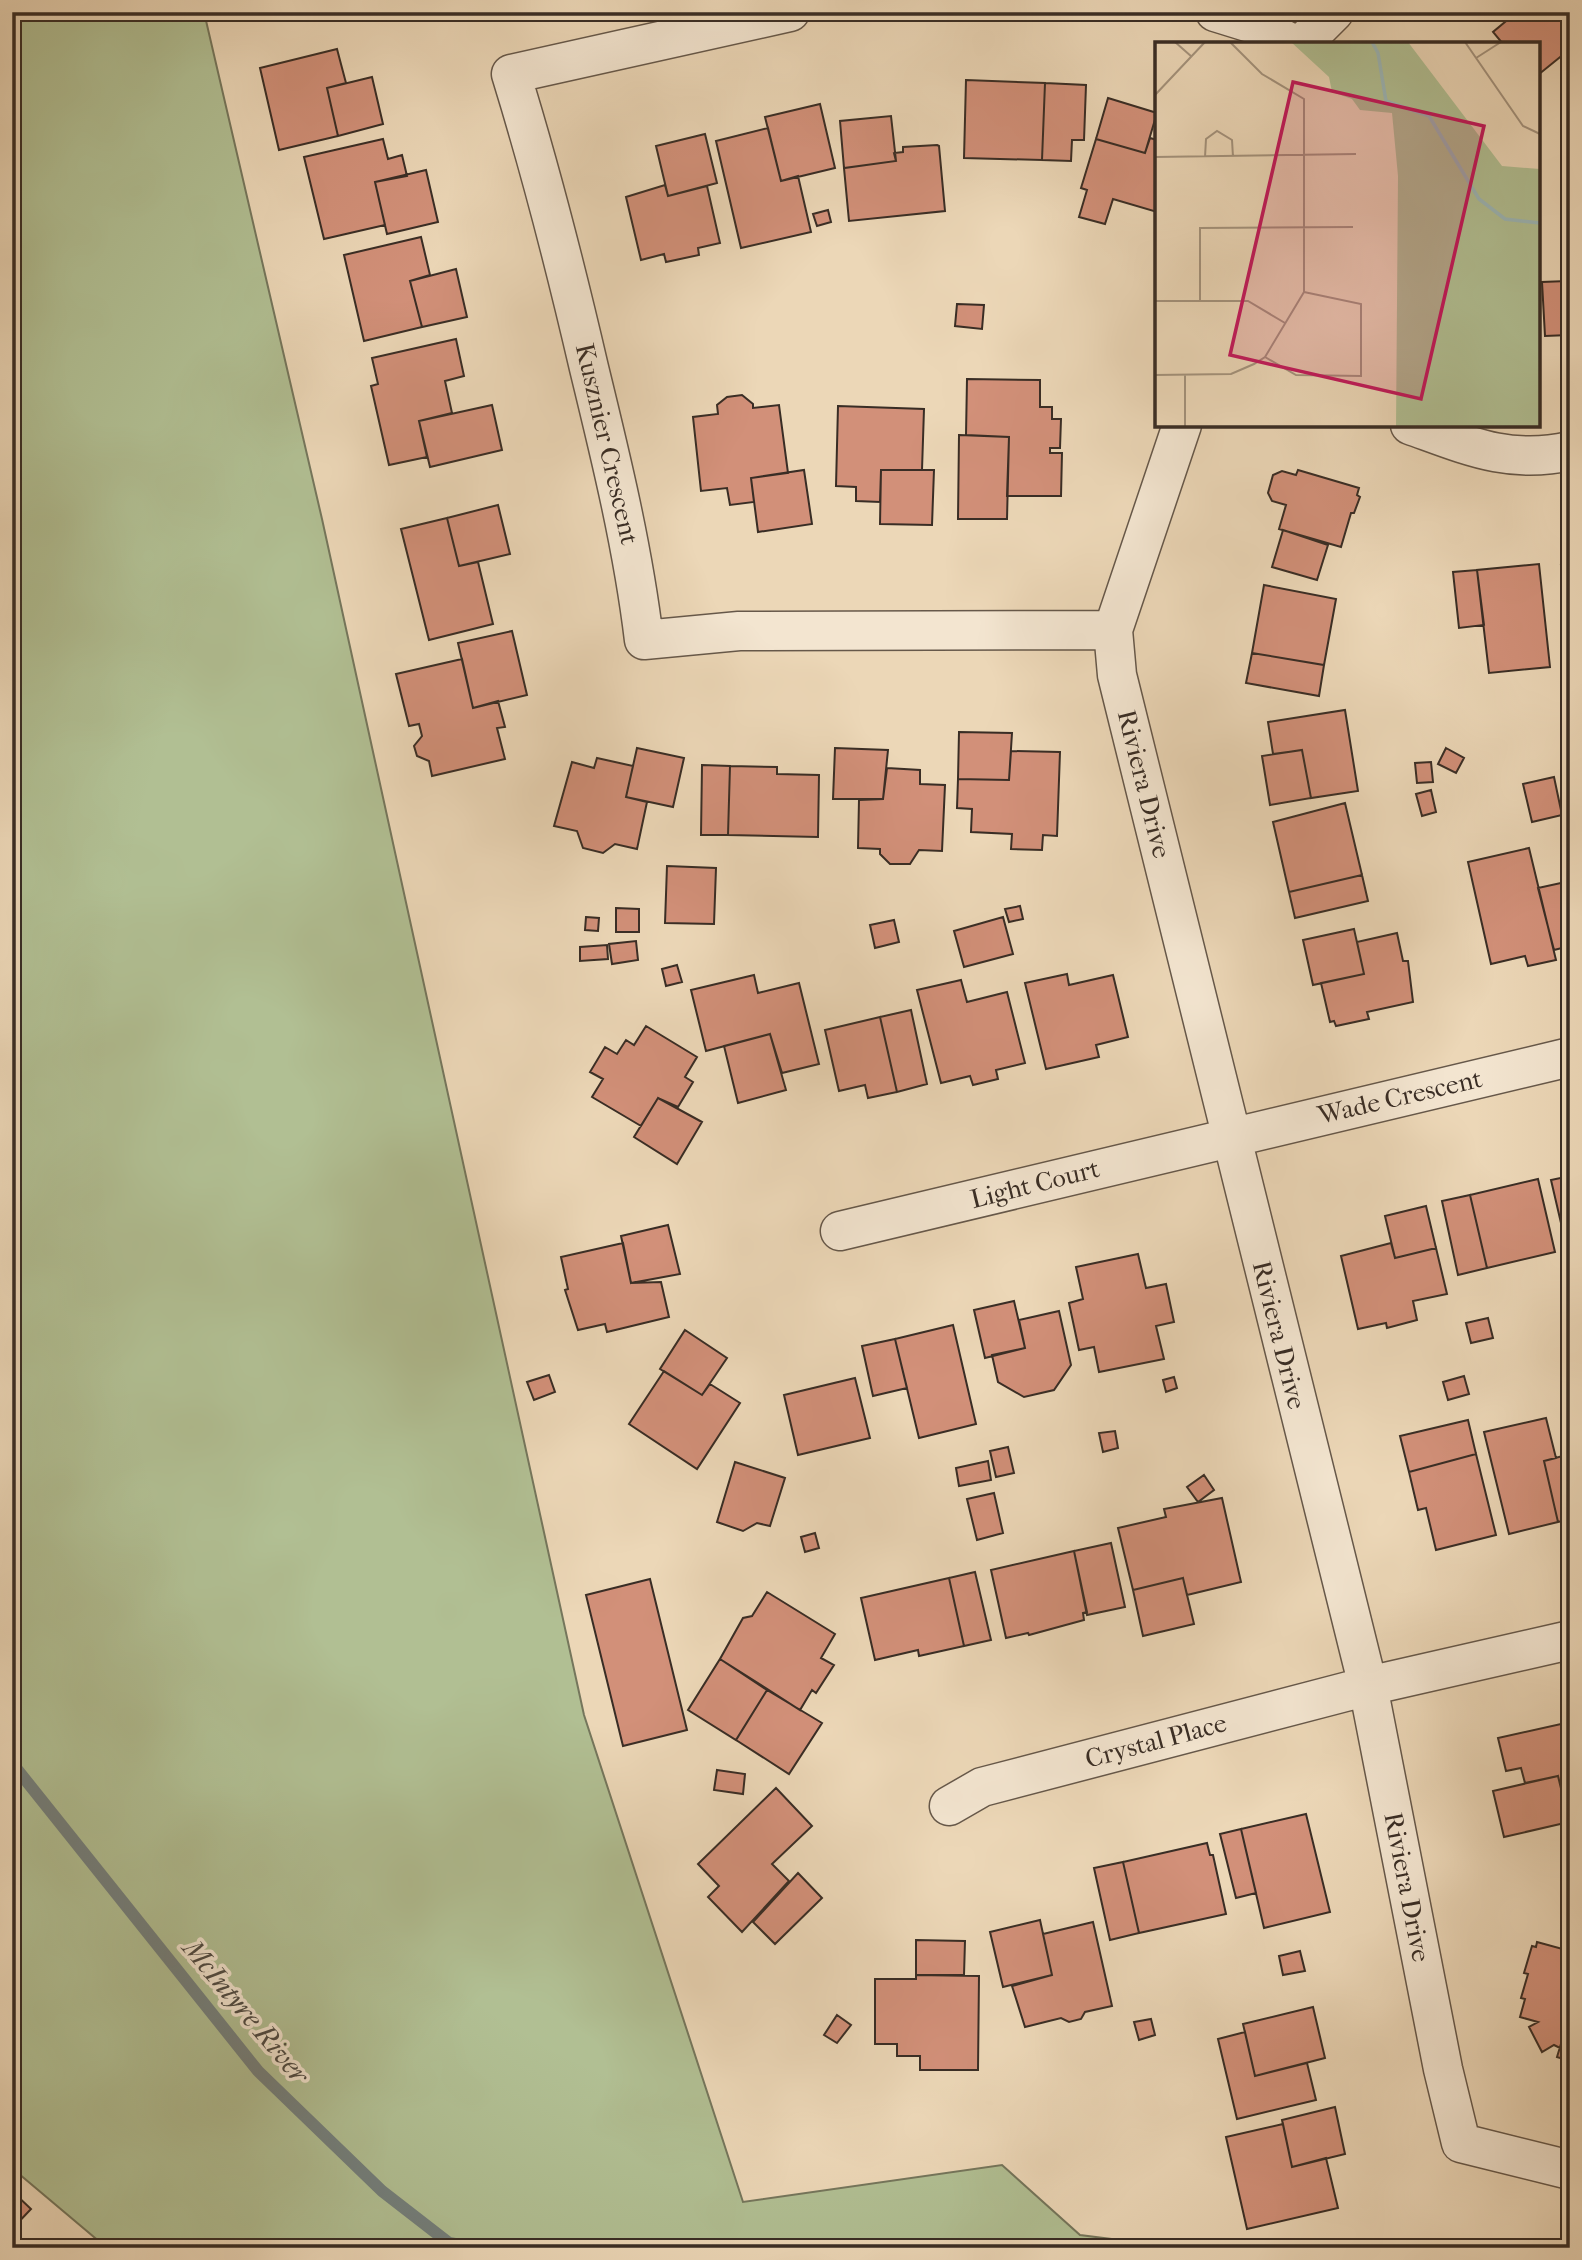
<svg xmlns="http://www.w3.org/2000/svg" width="1582" height="2260" font-family="'IM FELL French Canon',serif">
	<rect width="100%" height="100%" fill="#ecd7b7"/>
	<filter id="stains"><feTurbulence type="fractalNoise" baseFrequency=".00286" numOctaves="4"/><feColorMatrix values="0 0 0 0 .2 0 0 0 0 .09 0 0 0 0 .02 0 0 0 .5 -.17"/></filter>
	<radialGradient id="worn" r=".72"><stop offset=".6" stop-color="#630" stop-opacity="0"/><stop offset="1" stop-color="#630" stop-opacity=".3"/></radialGradient>
	<path fill="#b1bf93" stroke="#75765c" stroke-width="2" d="M12,12H204L322,519L584,1715L743,2202L1002,2165L1080,2235L1183,2248H107L12,2168Z"/>
	<g fill="none" stroke-linecap="round" stroke-linejoin="round">
		<path stroke="#74807d" stroke-width="12" d="M12,1763L258,2071L382,2191L449,2243L479,2248"/>
	</g>
	<path fill="#d29079" stroke="#392d25" stroke-width="2" d="M1517,12H1570V49L1538,75V44H1503L1493,32Z
		M337,49L346,83L327,88L338,136L279,150L260,68Z
		M372,77L383,124L338,136L327,88Z
		M966,80L1045,83L1042,160L964,158Z
		M1045,83L1086,85L1084,140H1072L1071,161L1042,160Z
		M1108,98L1157,113L1145,153L1096,139Z
		M820,104L835,168L781,181L765,117Z
		M891,116L896,161L844,168L840,121Z
		M768,128L781,181L798,176L811,232L741,248L716,141Z
		M705,134L717,183L668,196L656,146Z
		M1150,138L1157,140V212L1113,199L1105,224L1079,217L1087,190L1081,188L1096,139L1145,153Z
		M383,139L388,159L402,155L407,176L375,182L385,225L324,239L304,157Z
		M937,145L939,146L945,211L849,221L844,168L896,161L894,153L903,152V147Z
		M426,170L438,222L387,234L375,182Z
		M665,185L668,196L707,186L720,243L698,248L699,255L666,262L664,254L641,260L626,197Z
		M828,210L831,222L817,226L813,214Z
		M1570,231V335H1569L1565,232Z
		M421,237L430,275L410,281L422,327L364,341L344,255Z
		M456,269L467,317L422,327L410,281Z
		M1567,281L1569,335L1545,336L1542,282Z
		M957,304L984,305L982,329L955,326Z
		M456,339L464,376L445,381L452,413L419,421L427,457L389,465L371,386L378,384L372,358Z
		M967,379L1040,380V407H1052V419H1061L1060,448H1050V453H1062L1061,496H1007L1009,437L966,435Z
		M742,395L753,404V408L779,405L788,473L751,478L754,502L730,505L727,488L701,491L693,417L718,414L717,405L727,397Z
		M492,405L502,450L430,467L419,421Z
		M838,406L924,409L922,470H881L880,502L856,501V487L836,486Z
		M959,435L1009,437L1007,519H958Z
		M804,470L812,524L758,532L751,478Z
		M881,470H934L932,525L880,524Z
		M1298,470L1359,488L1357,495L1360,497L1354,513H1351L1341,547L1279,529L1286,505L1272,501L1268,493L1273,475L1282,471L1296,475Z
		M498,505L510,554L459,566L447,518Z
		M447,518L459,566L478,562L493,624L429,640L401,529Z
		M1283,530L1328,545L1317,580L1272,567Z
		M1570,563V604L1561,565Z
		M1539,564L1550,667L1489,673L1477,570Z
		M1477,570L1484,625L1459,628L1453,572Z
		M1264,585L1336,599L1324,665L1252,653Z
		M512,631L527,695L473,708L458,643Z
		M1252,653L1324,665L1319,696L1246,683Z
		M462,659L473,708L498,701L505,727L497,728L505,759L432,776L429,761L417,756L414,746L422,736L419,724L409,726L396,674Z
		M1345,710L1358,791L1311,798L1302,750L1273,754L1268,722Z
		M959,732L1012,733L1009,780L958,779Z
		M637,748L684,758L673,807L626,797Z
		M835,748L888,750L883,799H833Z
		M1446,748L1464,758L1456,773L1438,764Z
		M1302,750L1311,798L1270,805L1262,756Z
		M1011,751L1060,752L1057,836L1043,835L1042,850L1011,849L1012,834L971,832L972,809L957,808L958,779L1009,780Z
		M597,758L633,766L626,797L647,802L637,849L615,844L603,853L583,848L577,831L554,826L572,762L594,768Z
		M1431,762L1433,782L1417,783L1415,763Z
		M702,765L730,766L728,835H701Z
		M730,766L777,767V774L819,775L818,837L728,835Z
		M887,768L920,770V784L945,785L942,851L919,850L910,864H890L880,854V849L858,848L859,800L883,799Z
		M1554,777L1562,815L1532,822L1523,784Z
		M1431,790L1436,812L1422,816L1416,794Z
		M1345,803L1362,875L1289,892L1273,822Z
		M1529,848L1556,960L1528,966L1525,956L1491,964L1468,862Z
		M667,866L716,868L714,924L665,923Z
		M1362,875L1368,901L1295,918L1289,892Z
		M1570,881V946L1554,950L1538,888Z
		M1020,906L1023,919L1009,922L1005,909Z
		M616,908L639,909V932H616Z
		M586,917L599,918L598,931L585,930Z
		M1003,917L1013,954L964,967L954,931Z
		M894,920L899,942L875,948L870,925Z
		M1354,929L1364,974L1313,985L1303,940Z
		M1397,933L1403,961H1408L1413,1002L1367,1012L1369,1019L1336,1026L1334,1021L1330,1022L1321,983L1364,974L1357,942Z
		M636,941L638,960L612,964L609,944Z
		M607,945L608,959L580,961V947Z
		M677,965L682,982L666,986L662,969Z
		M1067,974L1069,985L1113,975L1128,1037L1096,1045L1099,1057L1046,1069L1025,983Z
		M754,975L758,993L799,983L819,1064L782,1073L770,1034L706,1051L691,990Z
		M961,980L967,1002L1007,992L1025,1063L996,1070L998,1079L973,1085L970,1076L941,1083L917,990Z
		M911,1010L927,1084L897,1092L880,1017Z
		M880,1017L897,1092L868,1098L865,1085L839,1091L825,1030Z
		M646,1026L697,1057L685,1077L693,1082L678,1107L658,1098L641,1126L592,1097L603,1079L590,1072L605,1047L617,1054L626,1040L634,1045Z
		M770,1034L786,1090L738,1103L724,1046Z
		M658,1098L702,1122L677,1164L634,1137Z
		M1570,1176V1221L1561,1223L1551,1180Z
		M1538,1179L1555,1252L1487,1268L1470,1195Z
		M1470,1195L1487,1268L1458,1275L1442,1201Z
		M1426,1206L1436,1248L1395,1258L1385,1216Z
		M1570,1221V1262L1561,1223Z
		M668,1225L680,1274L631,1283L621,1236Z
		M623,1243L631,1283L661,1282L669,1317L607,1332L605,1324L578,1330L565,1290L568,1289L561,1257Z
		M1391,1243L1395,1258L1436,1248L1447,1294L1413,1301L1417,1320L1387,1328L1386,1323L1358,1329L1341,1256Z
		M1138,1254L1146,1288L1166,1284L1174,1322L1156,1326L1164,1359L1099,1372L1094,1347L1079,1350L1069,1303L1083,1299L1076,1267Z
		M1014,1301L1025,1348L985,1358L974,1310Z
		M1059,1311L1071,1365L1054,1390L1024,1397L998,1382L992,1355L1025,1348L1019,1320Z
		M1488,1318L1493,1338L1471,1343L1466,1323Z
		M953,1325L976,1424L919,1438L895,1339Z
		M685,1330L727,1358L702,1395L660,1369Z
		M895,1339L907,1388L873,1396L862,1346Z
		M664,1371L702,1395L710,1384L740,1403L697,1469L629,1424Z
		M549,1375L555,1392L534,1400L527,1382Z
		M1464,1376L1469,1394L1448,1400L1443,1382Z
		M1174,1377L1177,1388L1166,1392L1163,1380Z
		M855,1378L870,1438L798,1455L784,1395Z
		M1546,1418L1556,1458L1544,1461L1558,1522L1509,1534L1484,1432Z
		M1468,1420L1476,1454L1409,1472L1400,1436Z
		M1115,1431L1118,1448L1103,1452L1099,1433Z
		M1008,1447L1014,1473L996,1477L990,1451Z
		M1476,1454L1496,1535L1436,1550L1426,1508L1418,1510L1409,1472Z
		M1570,1454V1519L1558,1522L1544,1461Z
		M988,1461L991,1480L959,1486L956,1468Z
		M735,1462L785,1478L770,1526L757,1523L743,1531L717,1522Z
		M1204,1475L1214,1490L1198,1502L1187,1487Z
		M994,1493L1003,1533L977,1540L967,1499Z
		M1222,1498L1241,1582L1187,1595L1183,1578L1133,1590L1118,1528L1166,1517L1164,1509Z
		M815,1533L819,1548L805,1552L801,1537Z
		M1111,1543L1125,1607L1087,1615L1074,1551Z
		M1074,1551L1087,1612L1083,1613L1084,1620L1029,1635L1028,1633L1006,1638L991,1570Z
		M975,1572L991,1640L964,1646L949,1578Z
		M949,1578L964,1646L919,1656L918,1650L875,1660L861,1598Z
		M1183,1578L1194,1624L1143,1636L1133,1590Z
		M650,1579L687,1730L623,1746L586,1595Z
		M767,1592L835,1634L821,1658L834,1665L816,1693L812,1690L800,1710L720,1659L743,1618L752,1616Z
		M720,1659L767,1690L736,1740L688,1710Z
		M767,1690L822,1723L789,1774L736,1740Z
		M1570,1722V1808L1566,1809L1558,1776L1525,1783L1521,1768L1506,1771L1498,1738Z
		M717,1770L745,1774L743,1794L714,1790Z
		M1558,1776L1569,1822L1504,1837L1493,1791Z
		M776,1788L812,1826L772,1864L789,1881L742,1932L708,1897L719,1886L698,1864Z
		M1306,1814L1330,1912L1264,1928L1241,1829Z
		M1241,1829L1256,1893L1236,1898L1220,1834Z
		M1207,1843L1210,1855H1213L1226,1914L1139,1933L1123,1862Z
		M1123,1862L1139,1933L1110,1940L1094,1868Z
		M798,1873L822,1898L775,1944L753,1922Z
		M1040,1920L1052,1975L1003,1987L990,1932Z
		M1093,1922L1112,2006L1085,2012L1081,2019L1069,2022L1061,2018L1025,2027L1012,1986L1052,1975L1043,1934Z
		M916,1940L965,1941L964,1975H916Z
		M1537,1942L1566,1950L1570,1948V2014L1560,2048L1554,2045L1542,2052L1529,2027L1538,2022L1520,2017L1525,1999L1521,1998L1528,1974L1524,1973L1532,1946L1536,1947Z
		M1300,1951L1305,1971L1283,1975L1279,1956Z
		M916,1975L979,1976L978,2070H920V2056H897V2044H875V1979H916Z
		M1313,2007L1325,2058L1255,2076L1243,2024Z
		M1570,2014V2061L1557,2057Z
		M837,2015L851,2025L837,2043L824,2035Z
		M1151,2019L1155,2035L1139,2040L1134,2022Z
		M1245,2032L1255,2076L1307,2063L1316,2100L1237,2119L1218,2039Z
		M1335,2107L1345,2154L1292,2167L1282,2120Z
		M1283,2124L1292,2167L1326,2158L1338,2208L1247,2229L1226,2137Z
		M12,2191L31,2209L13,2228L12,2227Z"/>
	<g fill="none" stroke-linecap="round" stroke-linejoin="round">
		<g stroke="#66584a" stroke-width="41">
			<path id="street" d="M790,12L511,74C541,171 566,269 589,368C611,458 633,548 644,640L739,631L1113,630
				M1215,12L1257,25L1293,44
				M1302,44L1334,12
				M1182,425L1113,630L1117,675L1368,1686L1443,2069L1461,2143L1570,2170
				M1410,425C1466,445 1509,465 1570,451
				M840,1231L1570,1057
				M949,1806L982,1787L1368,1686L1570,1640"/>
		</g>
		<use href="#street" stroke="#f3e5d0" stroke-width="38"/>
	</g>
	<g text-anchor="middle" dominant-baseline="central" stroke-width="7" stroke-linejoin="round" paint-order="stroke">
		<g font-size="26" fill="#392d25" stroke="#f3e5d0">
			<text transform="translate(607 444) rotate(77)">Kusznier Crescent</text>
			<text transform="translate(1144 784) rotate(76)">Riviera Drive</text>
			<text transform="translate(1400 1097) rotate(-13)">Wade Crescent</text>
			<text transform="translate(1035 1184) rotate(-14)">Light Court</text>
			<text transform="translate(1279 1335) rotate(76)">Riviera Drive</text>
			<text transform="translate(1156 1741) rotate(-15)">Crystal Place</text>
			<text transform="translate(1407 1887) rotate(79)">Riviera Drive</text>
		</g>
		<g font-size="28" font-style="italic" fill="#4d4942" stroke="#f3e5d0">
			<text transform="translate(246 2011) rotate(50)">McIntyre River</text>
		</g>
	</g>
	<g transform="translate(1155 42)">
		<rect width="385" height="385" fill="#ecd7b7"/>
		<path d="M136,0H253L347,124L385,127V385H241L243,134L237,71L205,68L197,57L177,50L174,35Z" fill="#b1bf93"/>
		<path fill="none" stroke="#9cb7b7" stroke-width="3.5" d="M217,0L223,11L231,59L274,74L324,157L350,177L385,181"/>
		<path fill="none" stroke="#a4937d" stroke-width="2" d="M20,0L37,15M310,0L368,84L385,92M321,16L346,0M0,53L50,0M0,115L201,112M50,115L51,97L62,89L77,98L78,115M0,259H93L130,281M45,259V186L198,185M110,315L141,333L206,334V262L149,250M0,333L76,332L99,322L110,315L149,250V57L107,32L75,0M30,333V385"/>
		<path fill="#c2185b" fill-opacity="0.15" stroke="#c2185b" stroke-width="3.5" d="M138,40L329,84L266,357L75,313Z"/>
		<rect width="385" height="385" fill="none" stroke="#392d25" stroke-width="3.5"/>
	</g>
	<rect width="1582" height="2260" fill="none" stroke="#ecd7b7" stroke-width="42"/>
	<rect x="14" y="14" width="1554" height="2232" fill="none" stroke="#392d25" stroke-width="3.5"/>
	<rect x="21" y="21" width="1540" height="2218" fill="none" stroke="#392d25" stroke-width="2"/>
	<rect width="100%" height="100%" filter="url(#stains)"/>
	<rect width="100%" height="100%" fill="url(#worn)"/>
</svg>
